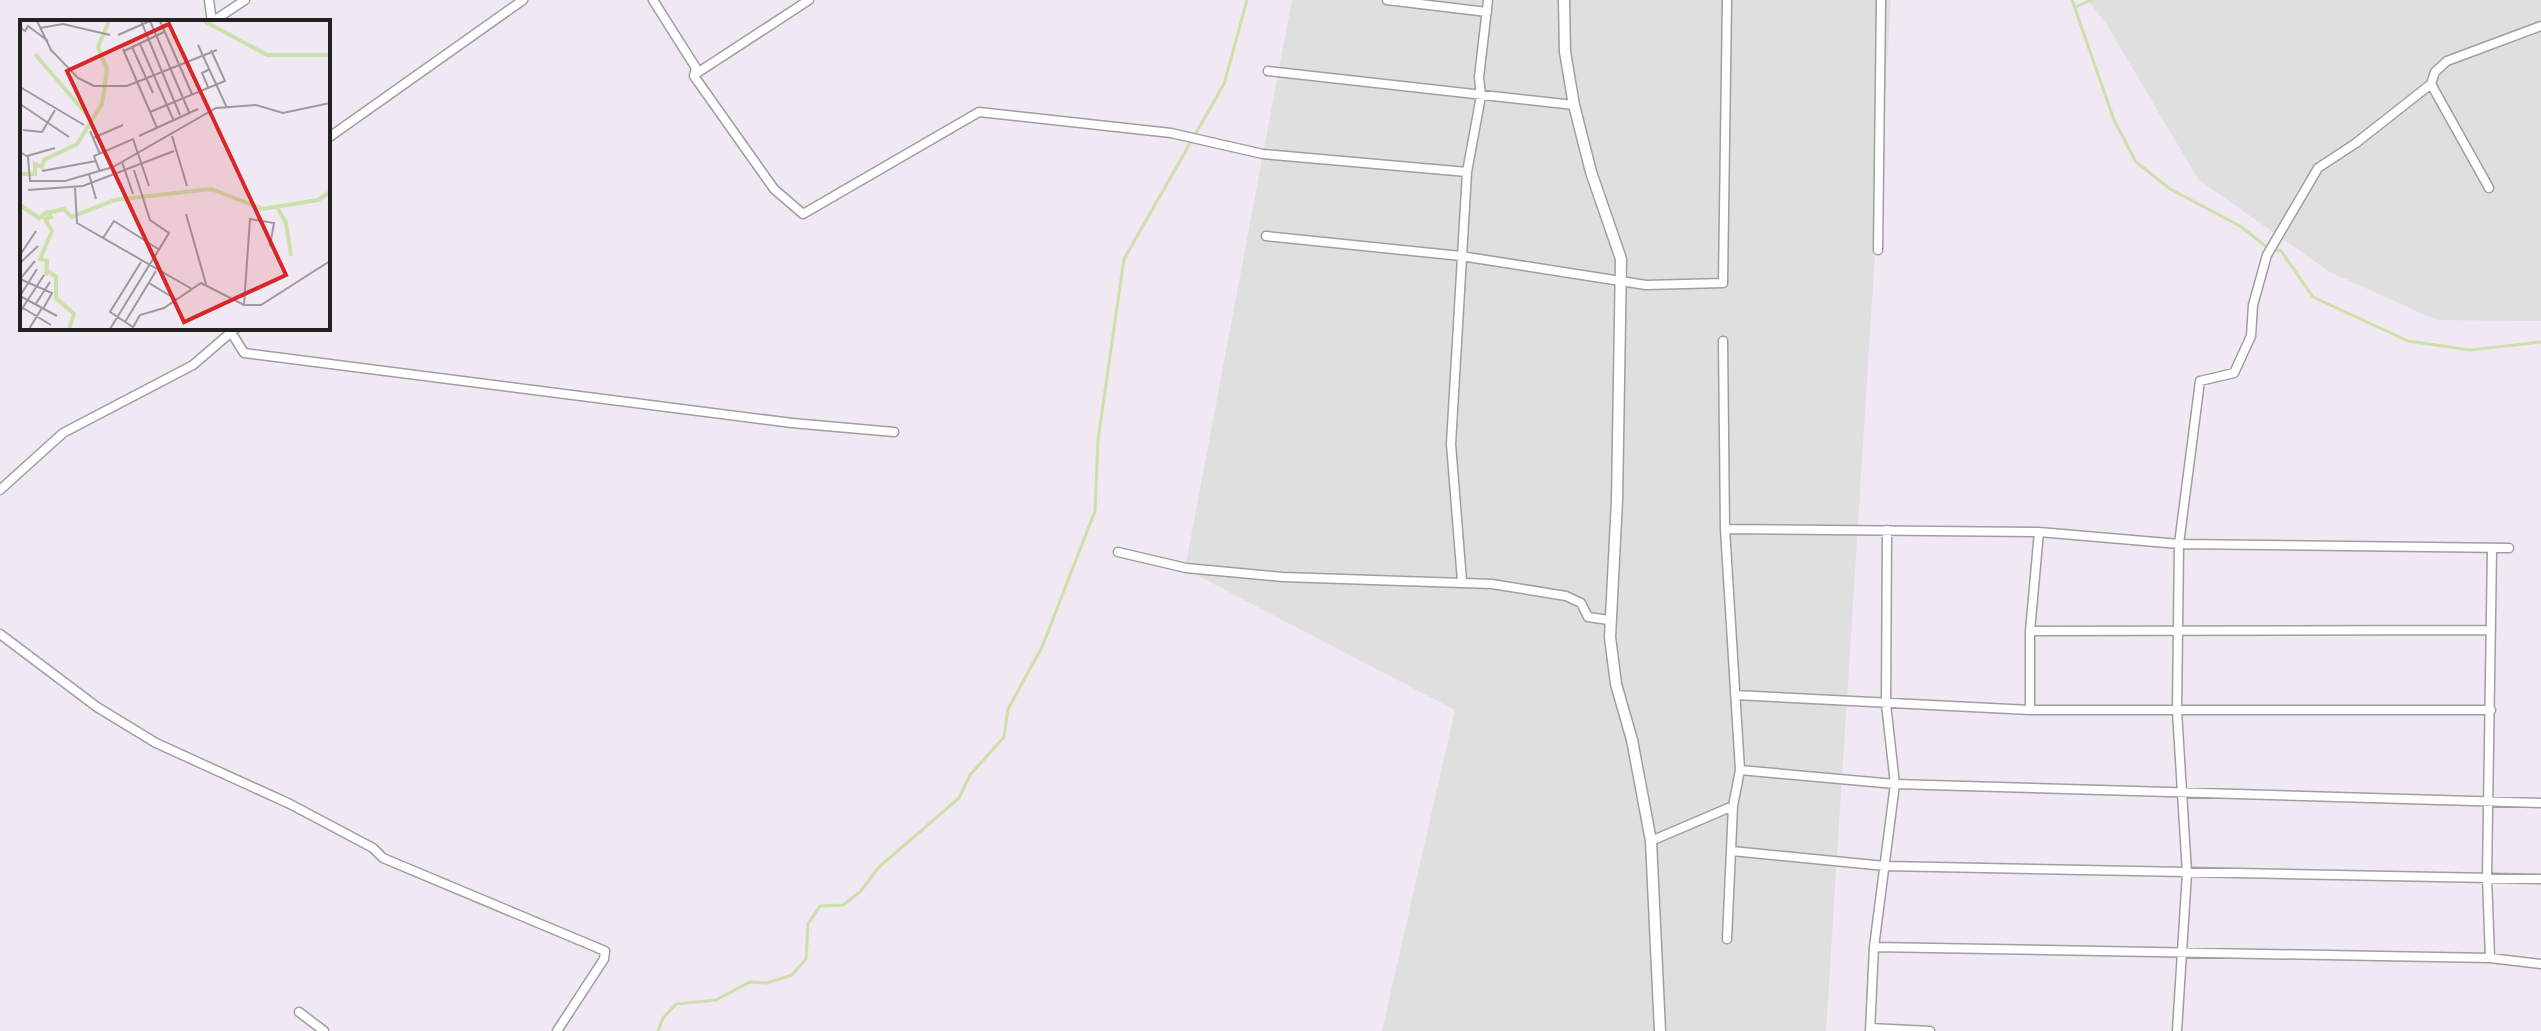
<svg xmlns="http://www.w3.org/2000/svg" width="2541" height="1031" font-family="'PT Sans',sans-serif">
	<rect width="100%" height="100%" fill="#f0e8f2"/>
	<path fill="#dfdfe0" d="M1292,0H1891L1826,1031H1382L1455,710L1185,569Z
		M2088,0H2541V321L2436,320L2328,271L2198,179L2107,25Z"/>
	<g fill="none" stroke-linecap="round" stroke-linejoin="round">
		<path stroke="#cce0a9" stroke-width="3" d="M2072,0L2114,120L2136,162L2170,189L2240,226L2268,248L2281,251L2313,297L2408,341L2470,350L2541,342
			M2076,7L2091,0
			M658,1031L663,1018L676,1004L716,1000L750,982L767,983L792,975L806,959L808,924L820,906L843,905L860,892L879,867L959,798L970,775L1004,737L1008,709L1042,647L1095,511L1098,440L1124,259L1224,84L1247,0"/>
		<g stroke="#9f9f9f" stroke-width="11">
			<path id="minor" d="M209,0L212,22
				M653,0L696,68L694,76L774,189L803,214L979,112L1171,133L1263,154L1467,172
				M1387,0L1487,12
				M212,22L245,0
				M1268,71L1574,105
				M694,75L809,0
				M2431,84L2489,188
				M328,138L523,0
				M1266,236L1461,256L1646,285L1723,283L1727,0
				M1878,250L1881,0
				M231,332L244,353L792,423L894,432
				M1723,341L1725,529L1740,770L1733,806L1727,939
				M0,490L63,433L193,365L236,328
				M1725,529L2039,532L2179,544L2509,548
				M1118,552L1186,568L1283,577L1492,584L1566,596L1581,603L1588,617L1609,620
				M1462,581L1451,444L1467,172L1481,96L1479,77L1488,0
				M2030,631L2491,630
				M0,634L97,707L156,743L290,804L373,848L383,858L605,951L604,959L557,1031
				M1735,695L2030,710H2491
				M2030,710V631L2039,532
				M1740,770L1895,784L2541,803
				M1651,841L1733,806
				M1732,851L1885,866L2541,879
				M1874,947L2490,958L2541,964
				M2490,958L2487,877L2492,548
				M299,1012L324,1031
				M1870,1028L1930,1031
				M1870,1031L1874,947L1895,784L1886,704L1887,530
				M2177,1031L2187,873L2177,711L2179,544L2200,381L2234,373L2251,336L2253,305L2267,255L2318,168L2356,143L2431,84L2435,72L2447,61L2541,26"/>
		</g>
		<g stroke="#9f9f9f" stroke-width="13">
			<path id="tertiary" d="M1564,0L1565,52L1574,105L1591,172L1621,259L1617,500L1610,637L1616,684L1632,740L1651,841L1660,1031"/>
		</g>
		<use href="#minor" stroke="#fff" stroke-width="8"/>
		<use href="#tertiary" stroke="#fff" stroke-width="10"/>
	</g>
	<g transform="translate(20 20)">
		<rect width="310" height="310" fill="#f0e8f2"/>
		<path fill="none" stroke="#cce0a9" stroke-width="4" d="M184,1L247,35H310M15,34L69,97M0,154H15V144L22,147L24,140L57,124L82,84L87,49L78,27L89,1M0,185L19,198L27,192L31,197L25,199L32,211L20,239L27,241L26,255L28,251L36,257V278L54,294L49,309M258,189L266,203L271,236M27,193L44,189L51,197L95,180L191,169L243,189L298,180L310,172"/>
		<path fill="none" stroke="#9e999f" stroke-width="2" d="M17,1L31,30L58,58L74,66H107L197,30M121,1L160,95M130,1L169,92M140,1L172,74M0,7L5,11L8,6L28,21M20,8L43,4L90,15M98,15L130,1M120,24L153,99M178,25L207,88M112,27L133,73M103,29L137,108M104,31L144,12M163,31L180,70M0,67L64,105M188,67L182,53L190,49M0,84L49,117M130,92L205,61L191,30M3,110L22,112L35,90M70,111L80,134M119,116L178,89M152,116L167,166M73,118L103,105M0,132L8,137L10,161H45L93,147L196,88L236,85L263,93L310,83M7,136L35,128M102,142L113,174M22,151L76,141M80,152L74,136L113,119L129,166M69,154L76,179M55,168L57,203L172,269M8,170L63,166L154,131M166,194L186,264M83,218L94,201L140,230M0,235L16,211M15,241L0,259L32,273L23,289M0,243L18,226M129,263L157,280M0,276L37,296M0,276L17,249M15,285L30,262M224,285L230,199L254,203L250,226M3,288L31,305M0,292L24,255M105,302L136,251M113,307L90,292L121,242M9,309L22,288M90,309L149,213L130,200L114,150M112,309L120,295L144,288L181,263L224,285H241L310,241"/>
		<path fill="#d62828" fill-opacity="0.15" stroke="#d62828" stroke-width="4" d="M149,4L266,255L164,302L47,51Z"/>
		<rect width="310" height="310" fill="none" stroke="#222" stroke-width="4"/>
	</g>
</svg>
